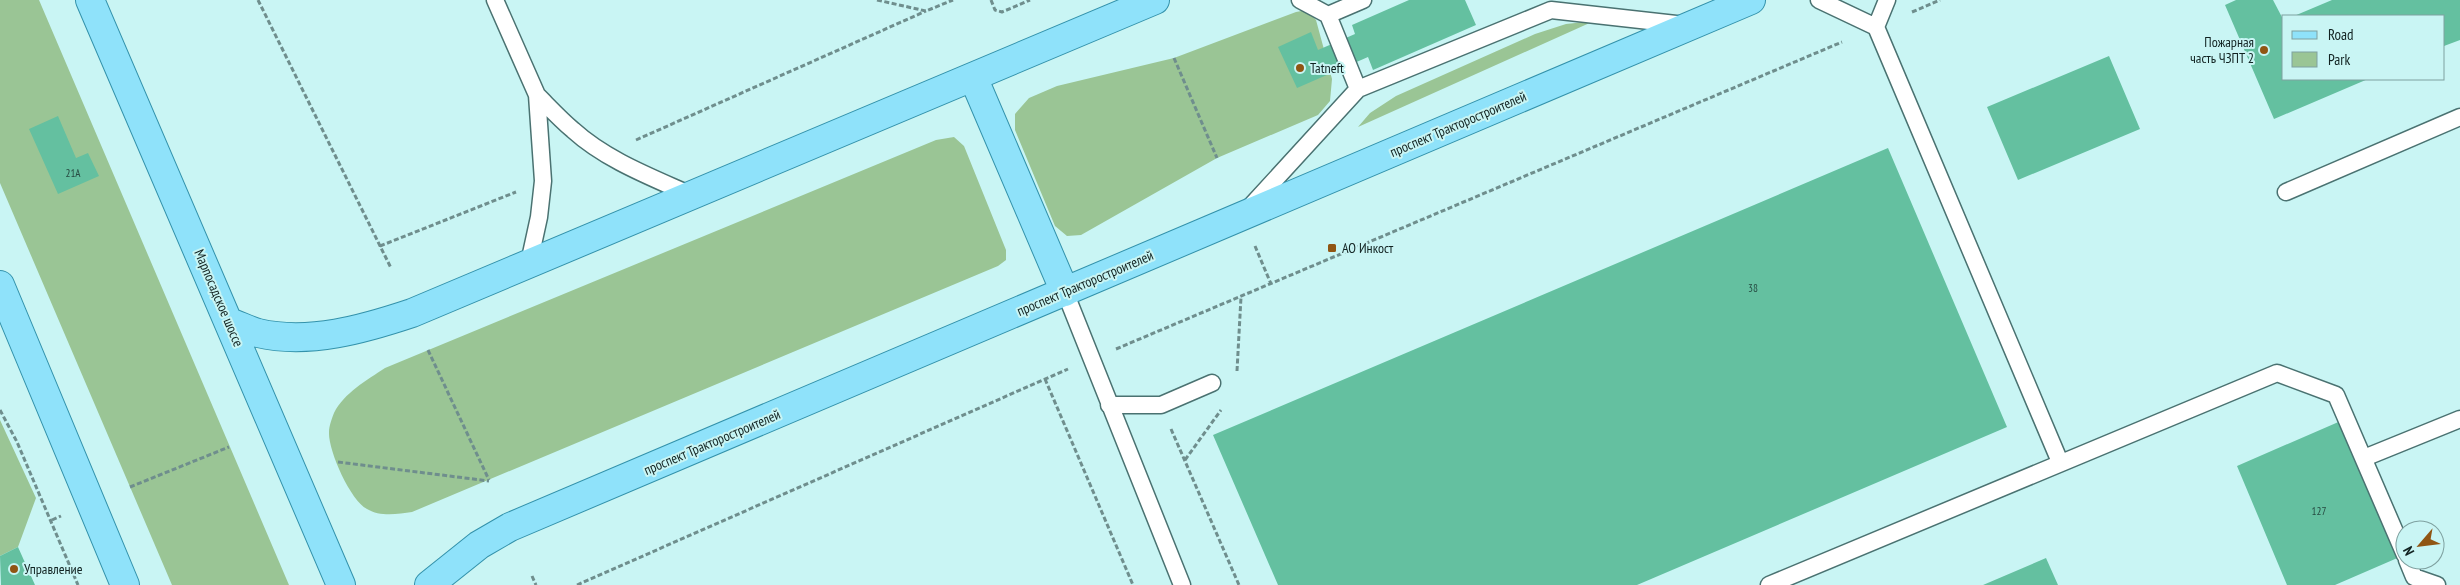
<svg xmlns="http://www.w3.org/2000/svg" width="2460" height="585" font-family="'PT Sans Narrow',sans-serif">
	<rect width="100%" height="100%" fill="#c9f5f4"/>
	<path fill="#9ac595" d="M0,0H39L289,585H172L0,183Z
		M1307,10L1316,20L1332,79L1330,101L1318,115L1217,158L1081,235L1067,236L1055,226L1015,130V114L1029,98L1057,86L1174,58L1296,12Z
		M1594,21L1358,127L1370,113L1396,96L1535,34L1566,24Z
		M954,137L964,146L1006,250V260L998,266L412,512C398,514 380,517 367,509C350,500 328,450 329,432C329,426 332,418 334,413C344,393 367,380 385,368L936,140Z
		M0,420L36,498L18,547L0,556Z"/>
	<path fill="#64c0a0" d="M1409,0H1465L1476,25L1373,70L1368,57L1297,88L1278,47L1311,32L1318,50L1355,34L1352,25Z
		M2236,0H2273L2284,21V79H2368L2274,119L2225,5Z
		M2332,0H2460V40L2444,46V16H2294Z
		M2109,56L2140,129L2018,180L1987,107Z
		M58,116L76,158L88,153L99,176L58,194L29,129Z
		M1888,148L2007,427L1637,585H1278L1213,435Z
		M2343,420L2402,556L2335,585H2287L2237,466Z
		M18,547L35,585H1L0,556Z
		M2046,558L2058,585H1983Z"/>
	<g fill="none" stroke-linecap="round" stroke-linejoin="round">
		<g stroke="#4a7271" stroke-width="19">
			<path id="service" d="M495,0L537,95L543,181L539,217L529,263
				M1300,0L1328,15L1363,0
				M1819,0L1876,27L2060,462
				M1328,15L1358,89
				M1876,27L1887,0
				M537,95C549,107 560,119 573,130C606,160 651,177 691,195
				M2286,192L2460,117
				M1250,207L1358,89L1551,10L1685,25
				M1065,292L1182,585
				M1109,405H1161L1212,383
				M2364,458L2460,419
				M2407,560L2414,577L2437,585
				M1769,585L2277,373L2336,395L2405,555"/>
		</g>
		<g stroke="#3392ab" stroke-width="30">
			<path id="primary" d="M90,0L341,585
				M973,77L1065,292
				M0,285L125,585
				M229,322C238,325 248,330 258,333C309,345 364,329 412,313L1155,0
				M429,585L479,545L510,527L1751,0"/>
		</g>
		<path stroke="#6f8e8d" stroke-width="3" stroke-dasharray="5 2.5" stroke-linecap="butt" d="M258,0L391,268
			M877,0L926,11L953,0
			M991,0L995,10L1002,12L1030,0
			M1912,12L1940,0
			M1174,58L1217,158
			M636,140L926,11
			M380,246L516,192
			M1255,246L1271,284
			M1116,349L1842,42
			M428,350L489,480
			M1237,371L1241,297
			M1045,379L1133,585
			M0,410L17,442L78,585
			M1171,429L1239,585
			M1185,460L1221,410
			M338,462L489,481
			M130,487L229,447
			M52,520L61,516
			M532,576L536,585
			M577,585L1068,369"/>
		<use href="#service" stroke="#fff" stroke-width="16"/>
		<use href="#primary" stroke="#8fe2fa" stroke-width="28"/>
	</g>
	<g fill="#905513" stroke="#c9f5f4" stroke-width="2">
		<circle cx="2264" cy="50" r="5"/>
		<circle cx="1300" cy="68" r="5"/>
		<rect x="1327" y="243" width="10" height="10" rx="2.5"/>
		<circle cx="14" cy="569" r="5"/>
	</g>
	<g text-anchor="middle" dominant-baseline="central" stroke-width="4" stroke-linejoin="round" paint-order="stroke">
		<g font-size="11" fill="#264a41">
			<text x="73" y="173">21А</text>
			<text x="1753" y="288">38</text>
			<text x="2319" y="511">127</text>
		</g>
		<g font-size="14" fill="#112221" stroke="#c9f5f4" text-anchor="start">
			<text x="2254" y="42" text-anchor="end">Пожарная<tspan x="2254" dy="16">часть ЧЗПТ 2</tspan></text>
			<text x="1310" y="68">Tatneft</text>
			<text x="1342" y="248">АО Инкост</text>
			<text x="24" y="569">Управление</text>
		</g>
		<g font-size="14" fill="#112221" stroke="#c9f5f4">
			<text transform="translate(1458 124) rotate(-23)">проспект Тракторостроителей</text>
			<text transform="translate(1085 283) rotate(-23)">проспект Тракторостроителей</text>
			<text transform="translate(219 298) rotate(67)">Марпосадское шоссе</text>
			<text transform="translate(712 442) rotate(-23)">проспект Тракторостроителей</text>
		</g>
	</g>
	<rect x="2282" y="15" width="162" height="65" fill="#c9f5f4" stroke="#7fa1a0"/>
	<rect x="2292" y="31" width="25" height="8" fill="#8fe2fa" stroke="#7fa1a0"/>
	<text x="2328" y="40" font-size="15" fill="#112221">Road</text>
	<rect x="2292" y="52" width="25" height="15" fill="#9ac595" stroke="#7fa1a0"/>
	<text x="2328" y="65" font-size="15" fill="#112221">Park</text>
	<g transform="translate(2420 545) rotate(242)"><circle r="24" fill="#c9f5f4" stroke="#7fa1a0"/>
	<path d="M0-4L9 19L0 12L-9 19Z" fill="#905513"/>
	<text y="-8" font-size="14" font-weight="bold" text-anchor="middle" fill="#112221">N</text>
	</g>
</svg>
